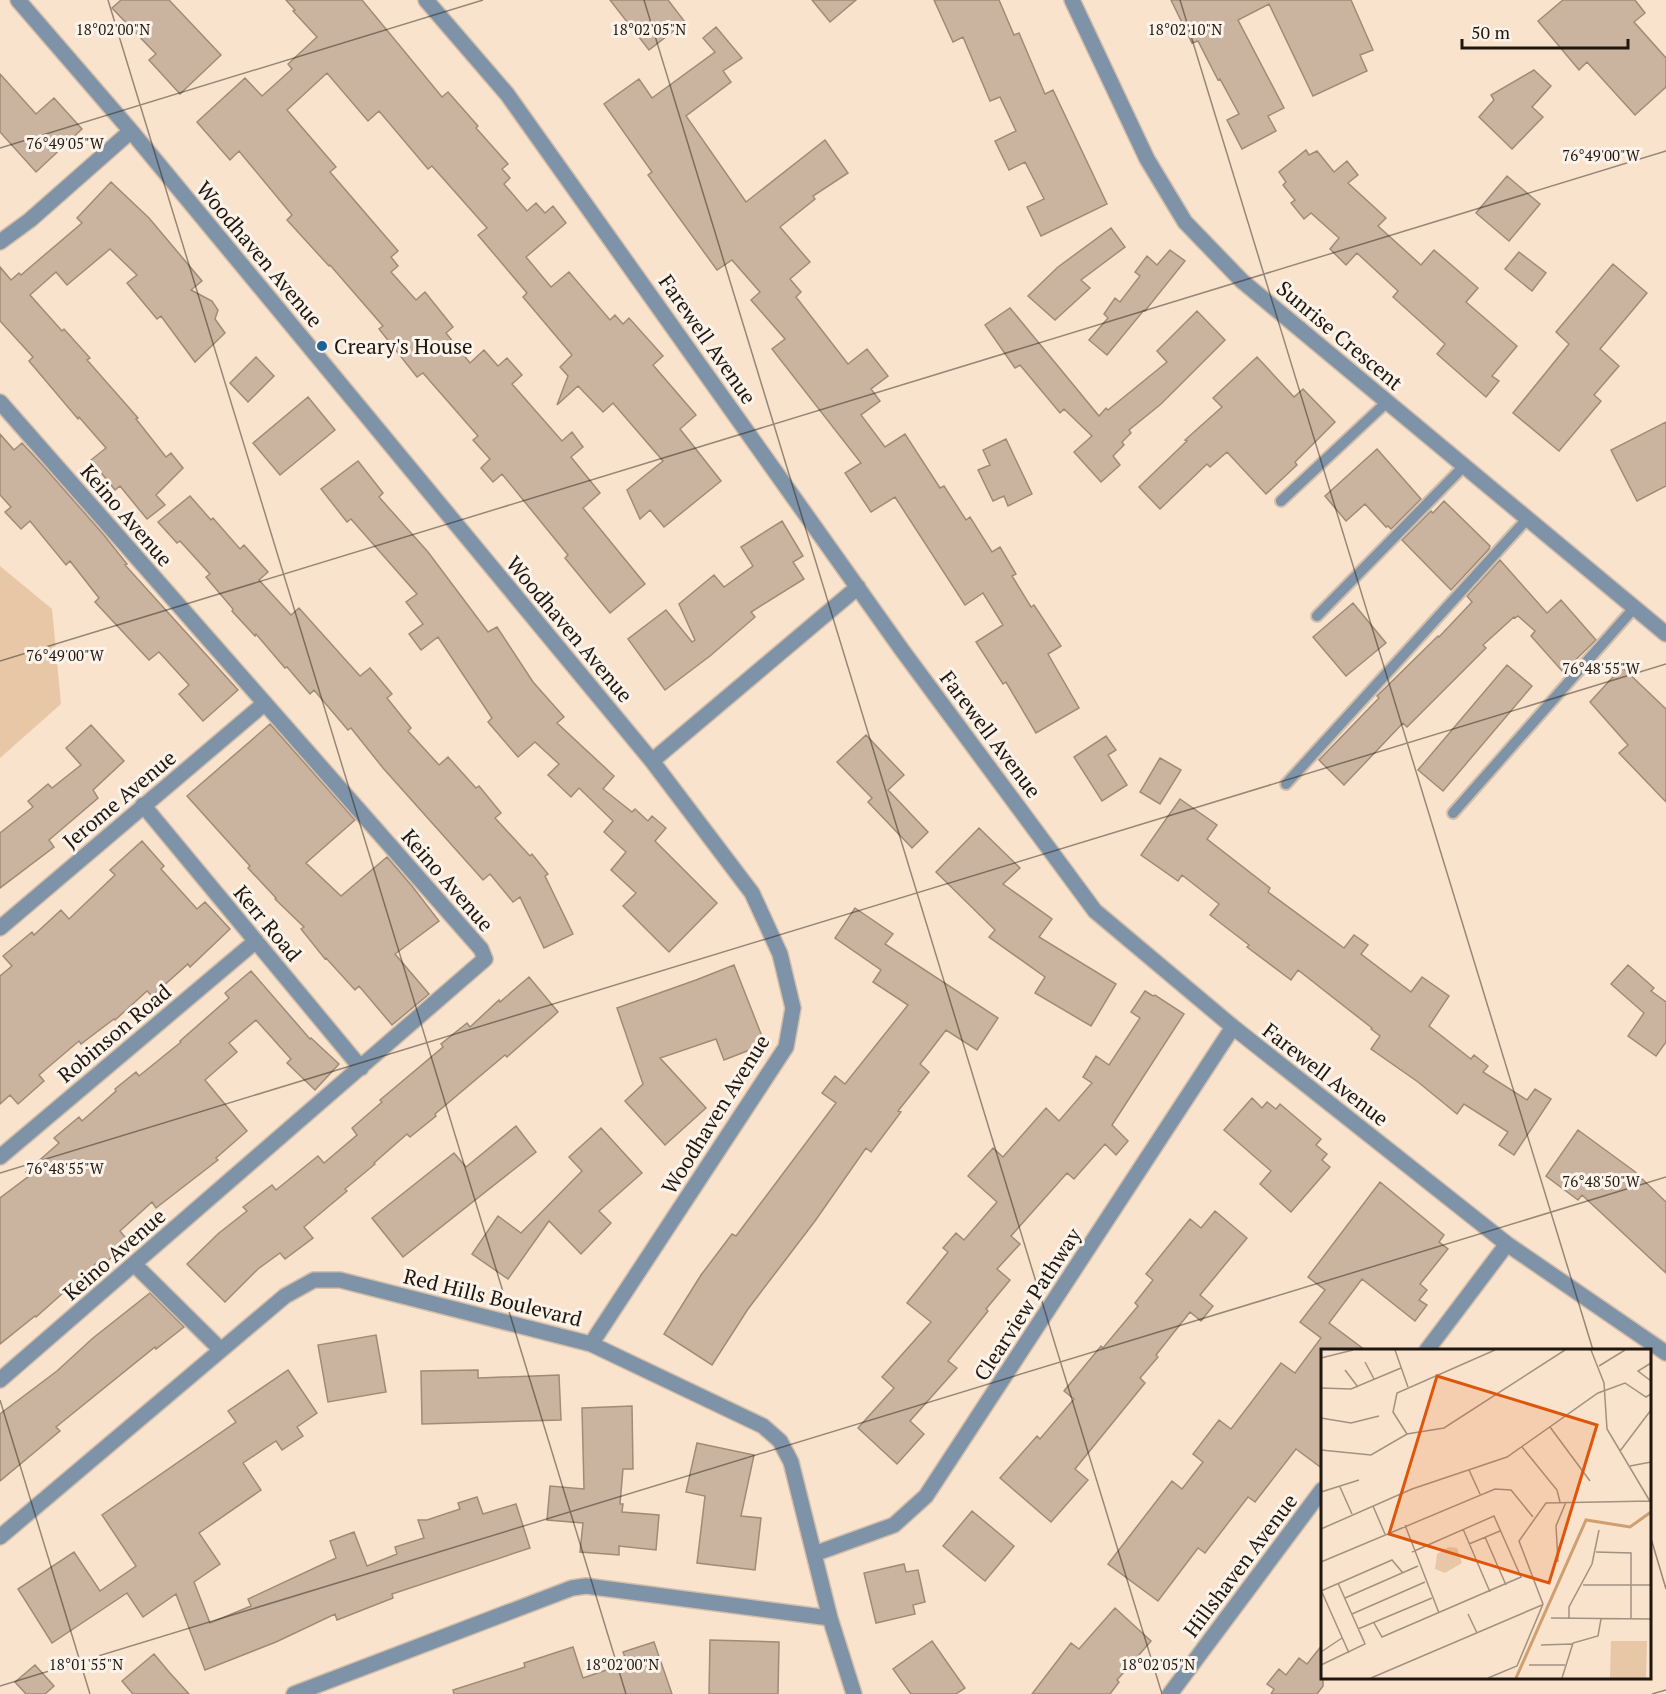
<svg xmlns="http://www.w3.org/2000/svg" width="1666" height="1694" font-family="'PT Serif',serif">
	<rect width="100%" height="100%" fill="#fae3cc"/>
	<path fill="#e8c7a7" d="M0,566L52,609L61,704L0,758Z"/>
	<path fill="#cbb49f" stroke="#a08b76" stroke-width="1.5" d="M121,0H169L221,55L180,94L149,60L156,54L112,8Z
		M286,0H362L442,97L448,92L478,126L476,128L508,164L502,169L510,178L504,184L527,211L536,203L545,213L553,206L566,223L526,257L551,287L569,272L610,320L615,315L623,324L629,318L663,356L653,365L696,415L680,429L721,481L664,527L650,510L640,519L627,490L663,461L613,403L603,412L578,386L557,405L568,376L560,367L572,355L523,297L527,293L478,235L487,228L432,166L428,169L379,111L368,121L327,73L287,110L336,167L330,172L398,251L391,257L398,266L391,272L416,300L425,292L453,327L446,333L470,363L484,350L498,366L507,358L522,375L512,384L562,441L572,432L583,447L571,457L600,493L583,508L645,584L610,613L565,558L568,555L502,474L493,482L481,468L490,459L473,440L478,436L423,373L417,377L379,329L383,326L330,265L329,266L287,220L292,215L239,151L230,160L197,122L245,78L262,96L292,69L288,64L317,37L293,11L295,10Z
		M610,0H668L685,22L649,50Z
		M812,0H856L830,22Z
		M934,0H999L1014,35L1019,33L1045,94L1053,90L1107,204L1041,236L1027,207L1044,199L1025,162L1009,170L995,141L1016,131L1000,97L990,101L963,37L953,42Z
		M1171,0H1351L1373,50L1360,55L1367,71L1313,96L1269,4L1238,20L1284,108L1268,116L1276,131L1242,149L1227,120L1239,114L1220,79L1218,80L1198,41L1192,43Z
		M1563,0H1635L1645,13L1634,22L1666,58V87L1635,115L1587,62L1579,70L1538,21Z
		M716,27L742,58L723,71L731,82L686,116L746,202L825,140L848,173L813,196L815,199L780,227L810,262L790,279L801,292L796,297L848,364L867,349L888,376L871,389L880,401L861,415L885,447L905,434L940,488L944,486L966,520L970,517L992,552L1000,547L1016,574L1012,576L1031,607L1034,605L1061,646L1048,654L1079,708L1036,733L1006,682L1003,684L976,642L1003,625L983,593L965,605L895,497L871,512L845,473L861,463L772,349L785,339L751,300L760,292L732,260L717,270L648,175L652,172L604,104L639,79L652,98L715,52L703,38Z
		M1534,70L1551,86L1532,107L1543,117L1512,149L1479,117L1494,100L1491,95Z
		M0,74L36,114L54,98L82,129L36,172L0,132Z
		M1306,150L1309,155L1317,151L1334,172L1347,161L1358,175L1348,183L1386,218L1378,226L1421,265L1434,250L1478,288L1466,302L1517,346L1492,376L1499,381L1486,397L1437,354L1445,344L1393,297L1398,291L1357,253L1346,265L1330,249L1339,238L1311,213L1304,219L1291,203L1295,200L1283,185L1286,182L1279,172Z
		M1507,176L1540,204L1509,241L1476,213Z
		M111,182L149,218L202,281L191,290L212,301L218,310L215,319L225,333L195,362L161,316L157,319L127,283L137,275L110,249L67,285L56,272L30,295L62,331L64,329L90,358L87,360L138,418L136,419L166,457L171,453L183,468L156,495L165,505L147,519L120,486L115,490L91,460L106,448L79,417L78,419L29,361L33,357L0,321V267L11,280L19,273L21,275L82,223L77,218Z
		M1111,228L1125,247L1081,280L1090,288L1055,320L1028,296L1058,267Z
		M1170,250L1185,261L1145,311L1144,310L1107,355L1089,340L1108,318L1104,314L1115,298L1120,302L1140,276L1135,272L1147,256L1157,265Z
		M1519,252L1546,273L1532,291L1505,269Z
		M1613,264L1647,293L1600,349L1619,366L1594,395L1601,401L1559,451L1513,413L1569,344L1556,332Z
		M1010,308L1099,416L1106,408L1108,410L1167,362L1157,351L1197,311L1225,340L1161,404L1129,430L1131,433L1122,442L1124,445L1113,456L1120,465L1101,482L1074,452L1092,436L1064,409L1060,413L1020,365L1015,368L985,325Z
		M256,357L274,376L248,402L230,383Z
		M1257,357L1294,397L1303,389L1335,422L1295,462L1297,465L1266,494L1227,452L1210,467L1207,464L1160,509L1139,487L1187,441L1185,440L1222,407L1213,398Z
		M308,397L335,430L280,475L253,443Z
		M1666,422V486L1637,501L1611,450Z
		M0,434L14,450L22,443L45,468L103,534L127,564L125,565L238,690L203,721L179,694L189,685L159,652L149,660L95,602L99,598L70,561L66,565L30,521L21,529L5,512L11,507L0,495Z
		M1006,439L1032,494L1008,506L1004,496L993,501L978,470L990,465L983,450Z
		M1377,449L1421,499L1391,529L1388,526L1386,527L1365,504L1346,521L1325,496Z
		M358,461L383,493L379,497L428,552L488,632L497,627L533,682L564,717L557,723L614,776L603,789L632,812L635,809L648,821L652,816L666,828L655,841L717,903L669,952L623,906L636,893L611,870L626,852L604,832L613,821L579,788L571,797L548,775L559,764L535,742L518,757L488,722L492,718L438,637L421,650L409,634L423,624L406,602L417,594L351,519L347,522L321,489Z
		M190,496L211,520L213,518L240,549L244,545L268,572L259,580L291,615L299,608L360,676L370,668L392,694L387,698L411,728L408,731L439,765L448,757L476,788L479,786L501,813L495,818L530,856L532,854L548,874L545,876L573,934L544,948L520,897L513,902L490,874L483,880L383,768L351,728L348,730L314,690L310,694L287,667L285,668L256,634L255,636L232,611L233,609L206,577L210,574L180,541L177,543L158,522Z
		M1444,501L1490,546L1489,549L1451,590L1402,540L1431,511L1433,513Z
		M782,521L803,556L793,562L804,579L751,612L755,617L710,656L665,690L628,639L666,610L692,642L695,640L679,604L714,575L724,587L753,566L741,547Z
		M1500,560L1547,613L1561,600L1596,640L1563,672L1531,636L1535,631L1518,616L1515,618L1514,617L1483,645L1486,648L1407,727L1403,723L1344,785L1319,760L1379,698L1377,696L1438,636L1439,637L1472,602L1467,596Z
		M1353,603L1386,643L1346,676L1313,637Z
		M1507,665L1532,686L1443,791L1418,770Z
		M1622,667L1666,709V802L1619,753L1628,745L1590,702Z
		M270,724L355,820L306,863L341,896L387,857L412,886L439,921L395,954L429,994L392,1025L359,986L355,990L326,958L325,959L301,929L304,927L275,899L276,898L248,868L250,866L187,796Z
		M91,725L124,761L93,790L98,798L49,840L54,847L0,888V833L33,807L28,801L48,784L52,788L81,765L66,748Z
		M866,735L904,775L888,790L928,832L912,848L868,802L872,798L837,762Z
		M1106,736L1116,750L1108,755L1127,785L1102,801L1074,757Z
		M1160,758L1181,770L1160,804L1140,792Z
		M1180,799L1217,825L1207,839L1270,888L1268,892L1344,948L1354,935L1368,945L1361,954L1411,992L1422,977L1449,996L1429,1026L1471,1059L1474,1055L1488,1066L1483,1072L1527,1100L1535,1089L1551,1099L1514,1155L1499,1145L1508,1132L1464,1104L1457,1114L1418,1082L1371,1049L1380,1036L1371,1029L1372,1028L1298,970L1291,980L1247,947L1249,945L1210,915L1219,904L1182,875L1178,881L1141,855Z
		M979,828L1020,868L1003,884L1052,919L1039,937L1116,984L1091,1026L1035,993L1045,977L989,937L995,930L936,872Z
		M142,841L164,866L161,869L197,909L205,902L230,929L190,967L188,964L152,996L147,991L115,1020L114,1019L81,1044L79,1041L39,1075L44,1081L18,1104L10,1095L0,1104V976L12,966L3,956L32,932L34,935L61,910L69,919L115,875L110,870Z
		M855,908L893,934L885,944L998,1018L977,1050L946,1030L920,1064L929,1072L898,1111L901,1112L871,1152L866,1148L815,1221L748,1309L712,1365L664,1334L701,1275L732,1234L736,1236L836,1103L822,1093L835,1076L845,1084L908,1005L873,982L881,970L835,938Z
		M734,965L765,1044L724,1060L716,1039L660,1058L706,1108L665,1145L625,1101L643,1084L617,1008L696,980Z
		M1628,965L1654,988L1651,991L1666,1002V1042L1656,1056L1628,1036L1644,1013L1611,984Z
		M251,971L310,1039L311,1038L339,1064L315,1090L287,1063L291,1059L256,1020L229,1043L237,1052L205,1080L247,1131L216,1158L218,1160L156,1208L152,1202L120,1231L129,1242L104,1264L100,1260L36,1317L35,1316L0,1344V1198L29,1176L26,1172L59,1143L54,1138L79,1117L82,1121L116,1091L115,1089L136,1072L139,1076L181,1042L180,1041L229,998L225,993Z
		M529,977L558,1012L507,1057L505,1055L435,1114L436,1116L410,1137L407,1134L374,1163L375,1164L345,1189L347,1191L304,1227L313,1238L285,1259L280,1253L258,1269L225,1302L187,1264L219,1233L247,1211L243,1207L272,1185L276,1190L318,1156L324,1163L357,1135L352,1128L382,1102L380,1100L443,1047L441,1044L467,1023L470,1027L499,1000L500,1002Z
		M1145,991L1153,996L1155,995L1184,1014L1112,1125L1128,1141L1116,1155L1105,1144L1074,1179L1067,1173L1011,1236L1020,1244L997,1269L1010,1280L986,1309L988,1311L948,1361L957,1368L910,1421L924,1434L897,1464L858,1428L894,1388L882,1377L931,1322L907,1303L948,1252L943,1248L956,1233L964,1240L997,1202L968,1176L993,1148L1003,1157L1046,1108L1059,1121L1092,1083L1083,1077L1096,1056L1109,1065L1140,1018L1131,1012Z
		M1252,1098L1262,1108L1267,1102L1276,1109L1280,1104L1321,1139L1316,1145L1327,1154L1322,1160L1330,1167L1291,1212L1260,1184L1271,1171L1224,1130Z
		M516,1126L536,1152L403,1257L372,1218L454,1153L466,1167Z
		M601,1128L642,1173L599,1211L611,1223L581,1254L549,1221L508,1279L472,1254L498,1216L521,1233L582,1171L569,1157Z
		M1578,1130L1634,1171L1666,1202V1273L1582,1195L1578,1200L1546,1176Z
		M1380,1182L1444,1235L1439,1242L1448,1249L1420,1284L1427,1290L1419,1300L1427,1305L1415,1321L1362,1279L1329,1323L1365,1350H1323V1469L1296,1449L1255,1502L1248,1497L1205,1553L1198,1548L1158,1601L1108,1564L1172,1481L1182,1489L1203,1462L1193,1454L1219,1420L1231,1429L1281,1363L1295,1373L1321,1338L1300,1322L1325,1290L1308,1277Z
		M1215,1211L1247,1238L1200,1295L1213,1306L1201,1321L1190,1312L1156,1355L1158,1357L1140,1378L1145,1383L1075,1469L1088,1480L1051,1522L1000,1478L1037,1436L1040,1439L1074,1399L1064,1391L1101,1346L1103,1348L1138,1306L1135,1303L1153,1280L1146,1274L1190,1219L1201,1228Z
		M150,1293L184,1327L156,1349L155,1347L56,1427L60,1431L0,1481V1414L57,1371L93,1338Z
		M376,1335L386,1392L328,1402L318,1345Z
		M288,1370L317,1413L297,1427L303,1436L282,1450L276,1441L243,1463L261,1490L199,1533L220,1564L194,1582L210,1623L251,1606L248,1599L336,1558L330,1541L354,1532L367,1566L397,1554L395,1547L424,1538L418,1520H427L460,1509L458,1503L477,1497L483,1514L516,1504L530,1548L392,1594L393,1598L337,1620L335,1614L276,1642L205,1670L176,1594L143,1617L127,1593L52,1643L18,1589L74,1552L100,1591L136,1566L102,1515L236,1422L228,1411Z
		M478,1370V1378L559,1375L561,1420L422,1424L421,1371Z
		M632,1406L633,1469H623L620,1504H623L622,1512L659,1515L656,1550L619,1546V1555L580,1552L583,1523L547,1520L550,1486L584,1489L582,1408Z
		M697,1443L754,1455L741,1516L761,1518L755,1570L697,1563L705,1496L686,1492Z
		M972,1511L1014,1546L985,1581L943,1546Z
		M904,1564L906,1572L918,1570L925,1602L913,1605L915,1614L876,1623L864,1573Z
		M1115,1608L1151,1641L1117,1680L1119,1682L1110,1694H1032L1071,1643L1079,1649Z
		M710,1640L779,1642L778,1694H709Z
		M932,1641L965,1688L956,1694H911L893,1669Z
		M654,1642L672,1694H454L453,1690L525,1667L524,1663L573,1647L583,1678L627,1663L623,1652Z
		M1323,1644V1686L1317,1694H1271L1274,1689L1267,1684L1279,1669L1286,1675L1299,1658L1307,1664Z
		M154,1654L169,1672L189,1694H133L122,1681Z
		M35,1665L54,1686L45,1694H26L15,1682Z"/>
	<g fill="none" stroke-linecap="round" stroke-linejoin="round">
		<g stroke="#d3beaa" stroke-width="14">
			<path id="service" d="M1281,501L1387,402
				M1317,616L1464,466
				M1286,784L1527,519
				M1453,813L1634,608"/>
		</g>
		<g stroke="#d3beaa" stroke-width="18">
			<path id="minor" d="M18,0L131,131L652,761L752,893L780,954L793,1008L786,1047L591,1344
				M426,0L507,94L902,650L1095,911L1233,1027L1507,1244L1666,1353
				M1072,0L1147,159L1185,222L1242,281L1666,634
				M0,242L30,220L131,131
				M0,402L481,949L485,959L0,1380
				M652,761L858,587
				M143,805L361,1068
				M0,928L265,703
				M0,1157L256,941
				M134,1264L221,1350
				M1427,1350L1507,1244
				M0,1537L285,1296L314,1280H340L591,1344L763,1426L780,1441L791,1462L830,1618L854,1694
				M814,1554L894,1525L926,1496L1233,1027
				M294,1694L572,1588L586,1586L830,1618
				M1170,1694L1322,1490"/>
		</g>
		<use href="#service" stroke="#7e93a7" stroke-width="10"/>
		<use href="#minor" stroke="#7e93a7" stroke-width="15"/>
	</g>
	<path fill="none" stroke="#1f170f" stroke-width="1.5" stroke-opacity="0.45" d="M108,0L626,1694M644,0L1162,1694M1180,0L1593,1350M0,148L483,0M0,661L1666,151M0,1173L1666,664M0,1400L90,1694M1650,1535L1666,1589M0,1686L1666,1177M1652,1694L1666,1690"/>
	<circle fill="#1d6397" stroke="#fcf3ea" stroke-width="2" cx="322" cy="346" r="6"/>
	<g text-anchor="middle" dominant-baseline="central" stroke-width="6" stroke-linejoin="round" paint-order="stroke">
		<g font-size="21" fill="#1f170f" stroke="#fcf3ea">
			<text transform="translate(260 254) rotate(50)">Woodhaven Avenue</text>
			<text transform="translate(1340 335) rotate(40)">Sunrise Crescent</text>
			<text transform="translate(708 339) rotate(55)">Farewell Avenue</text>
			<text transform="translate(127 515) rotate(49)">Keino Avenue</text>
			<text transform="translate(570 629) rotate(50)">Woodhaven Avenue</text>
			<text transform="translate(991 734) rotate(53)">Farewell Avenue</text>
			<text transform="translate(119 799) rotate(-40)">Jerome Avenue</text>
			<text transform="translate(448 880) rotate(49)">Keino Avenue</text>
			<text transform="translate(268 923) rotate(50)">Kerr Road</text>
			<text transform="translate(114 1033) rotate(-40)">Robinson Road</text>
			<text transform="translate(1326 1074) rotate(38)">Farewell Avenue</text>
			<text transform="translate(715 1114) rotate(-58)">Woodhaven Avenue</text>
			<text transform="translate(114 1254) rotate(-41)">Keino Avenue</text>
			<text transform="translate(493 1297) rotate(14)">Red Hills Boulevard</text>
			<text transform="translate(1027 1304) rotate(-57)">Clearview Pathway</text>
			<text transform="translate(1240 1565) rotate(-53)">Hillshaven Avenue</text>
		</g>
		<g font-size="21" fill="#1f170f" stroke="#fcf3ea" text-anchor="start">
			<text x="334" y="346">Creary's House</text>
		</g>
	</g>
	<g transform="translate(1321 1349)">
		<rect width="330" height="330" fill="#fae3cc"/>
		<path d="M127,198L136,199L141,214L124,224L114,220L116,205ZM290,292H326L325,329H289Z" fill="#e8c7a7"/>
		<path fill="none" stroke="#ce9f70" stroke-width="3" d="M195,329L265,171L309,178L330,163"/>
		<path fill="none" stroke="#a29180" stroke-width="1.5" d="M74,1L87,38M270,1L283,34L286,80L330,154M0,9L32,1M44,13L53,30M330,14L317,22L330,32M278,17L304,1M24,21L37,38M0,39L30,40L80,19M0,69L30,74L58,67M229,78L269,132M86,85L72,63L76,44L174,1M201,98L236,141L239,153M0,101L50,106L86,85L123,79L244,1M299,102L330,61M309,117L330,113M148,121L159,145M19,138L31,165M0,143L38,131M52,157L64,185M84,176L118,264M0,180L91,140L186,108L277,44L304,34L325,48L330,45M142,180L169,243M164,188L185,236M148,195L179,182M275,203L310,204V269M0,213L174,140L190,141L212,168M237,213L235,177L245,153M262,236H330M0,241L28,304M0,242L71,211L82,224M24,249L97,217M31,265L104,233M147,265L156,284M230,269L330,270M248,269V258L271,215L278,181M53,274L61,288L200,228L173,167L91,203M37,280L111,249M220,296L251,295M0,303L21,289M0,316L44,295L17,234M208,316H244M50,329L221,256M167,329L196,317L222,255L198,192L225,154L329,152M241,329L252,294L277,287L280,270"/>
		<path fill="#de560c" fill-opacity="0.15" stroke="#de560c" stroke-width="3" d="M116,27L276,76L228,234L68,185Z"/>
		<rect width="330" height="330" fill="none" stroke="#1f170f" stroke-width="3"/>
	</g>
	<g font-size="15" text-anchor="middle" fill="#1f170f" stroke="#fcf3ea" stroke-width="6" stroke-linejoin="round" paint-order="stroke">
		<text x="113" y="35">18°02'00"N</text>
		<text x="649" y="35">18°02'05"N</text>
		<text x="1185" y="35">18°02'10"N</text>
		<text x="65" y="149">76°49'05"W</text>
		<text x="1601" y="161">76°49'00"W</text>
		<text x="65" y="661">76°49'00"W</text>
		<text x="1601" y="674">76°48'55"W</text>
		<text x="65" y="1174">76°48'55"W</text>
		<text x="1601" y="1187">76°48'50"W</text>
		<text x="86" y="1670">18°01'55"N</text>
		<text x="622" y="1670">18°02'00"N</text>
		<text x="1158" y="1670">18°02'05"N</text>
	</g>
	<path d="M1462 39v9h166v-9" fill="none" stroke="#1f170f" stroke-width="3"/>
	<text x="1471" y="39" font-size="18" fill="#1f170f" stroke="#fcf3ea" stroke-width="4.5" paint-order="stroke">50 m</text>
</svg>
